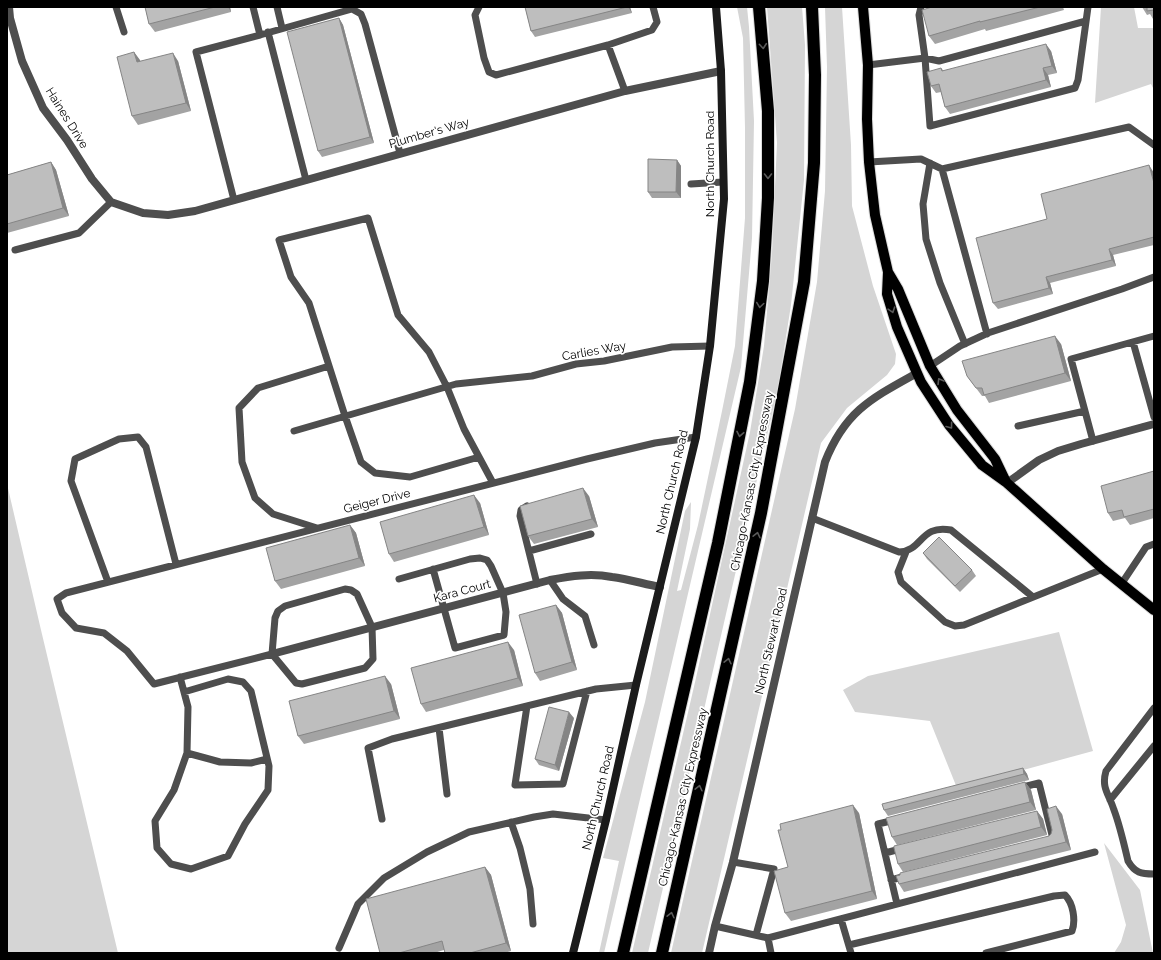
<svg xmlns="http://www.w3.org/2000/svg" width="1161" height="960" font-family="Raleway,sans-serif">
	<rect width="100%" height="100%" fill="#fff"/>
	<path fill="#d5d5d5" d="M737,7H747L749,27L754,121L752,238L741,367L604,953H599L619,861L603,858L645,702L685,511L691,502L690,529L677,591L681,590L698,525L722,411L735,346L745,218V128L743,38Z
		M767,7H802L805,45L804,180L791,305L778,388L648,953H632L696,678L750,432L764,346L772,253L777,143Z
		M825,7H842L851,145L852,206L873,286L896,354L895,364L887,375L847,408L821,443L702,953H671L795,409L817,282L825,191L827,67Z
		M1101,7H1134L1138,28H1154V90L1151,84L1095,103Z
		M7,484L41,630L118,953H7Z
		M1059,632L1093,751L957,788L930,721L855,712L843,690L868,676Z
		M1104,843L1140,890L1153,953H1114L1121,942L1126,925Z"/>
	<g fill="none" stroke-linecap="round" stroke-linejoin="round">
		<g stroke="#dbdbdb" stroke-width="12">
			<path id="primary" d="M863,7L868,65L867,119L869,162L875,215L888,272L887,294L897,327L917,373L921,382L949,425L982,465L1007,483L1103,569L1154,610
				M888,272L898,289L930,366L957,410L995,459L1006,482"/>
		</g>
		<g stroke="#dbdbdb" stroke-width="14">
			<path id="motorway" d="M623,953L718,543L750,382L763,281L768,198V111L759,7
				M662,953L761,513L804,282L814,163L815,75L812,7"/>
		</g>
		<path stroke="#4e4e4e" stroke-width="7" d="M116,7L124,32
			M277,7L282,28
			M479,7L475,15L484,58L489,72L496,75L608,45L652,30L657,22L653,7
			M921,7L919,15L925,58L930,126L1075,88L1078,80L1088,7
			M268,32L306,180
			M260,35L352,9L361,14L365,24L400,153
			M608,45L625,91
			M868,65L925,58L939,61L1086,21
			M869,162L921,159L942,169L1129,127L1154,145
			M930,163L923,204L926,239L940,283L965,344
			M942,169L987,334
			M691,184L723,182
			M234,200L196,52L260,35L253,7
			M15,250L79,233L111,202
			M1133,342L1154,417
			M930,366L960,346L988,333L1122,289L1154,277
			M1018,426L1085,411
			M294,431L456,384L532,376L576,364L604,361L672,347L710,346
			M1093,441L1071,359L1154,336
			M479,457L410,477L375,473L361,462L345,416L309,303L291,277L279,240L368,218L398,315L429,352L447,387L464,429L493,483
			M527,506L521,510L520,516L537,584
			M812,518L899,552C923,551 920,524 951,530L1033,597
			M317,528L273,514L255,498L242,462L239,408L258,388L329,366
			M529,551L591,534
			M906,552L898,572L901,582L945,622L955,626L964,625L1103,569
			M399,579L470,559L480,558L487,560L491,566L503,593L506,612L504,635L455,648L433,569
			M550,580L563,599L585,616L594,645
			M108,582L71,481L75,459L119,439L138,437L146,447L176,564
			M1122,583L1146,547L1154,544
			M345,589L351,590L357,594L372,627L373,659L365,668L302,684L296,683L272,654L275,618L278,611L285,606Z
			M272,654L154,684L127,651L104,633L76,628L62,613L57,599L66,593L587,459L655,443L696,437
			M180,677L188,707L187,753L174,790L155,821L157,848L171,864L191,869L228,856L245,824L268,790L269,766L251,691L243,682L228,679L184,692
			M527,706L515,785L563,784L587,691
			M1154,708L1106,771C1101,788 1109,794 1114,810C1120,826 1124,844 1128,861C1135,873 1141,874 1154,874
			M439,728L447,794
			M187,753L220,762L251,763L267,759
			M1019,788L1039,783L1053,839H1050
			M1110,800L1154,746
			M382,819L368,748L392,739L596,689L636,685
			M895,820L878,824L897,904
			M511,822L520,848L530,889L533,924
			M885,853L904,848
			M733,862L774,869L756,935
			M891,880L906,876
			M841,919L851,953
			M715,926L768,938L1095,852
			M768,938L771,953
			M849,945L1054,896L1065,895C1073,903 1076,920 1072,931L986,953
			M339,948L358,904L384,878L427,852L469,832L534,817L553,814L606,820"/>
		<path stroke="#4e4e4e" stroke-width="8" d="M9,7L10,18L22,61L43,108L67,140L92,179L111,202L143,213L168,215L195,211L625,91L721,71
			M1007,483L1039,460L1058,451L1081,444L1154,424
			M272,654L550,580C571,576 591,573 612,577C628,579 644,584 660,587
			M709,953L715,926L733,862L825,462C845,411 872,398 917,373"/>
		<path stroke="#1b1b1b" stroke-width="8" d="M573,953L606,820L636,685L696,437L710,346L724,199L721,71L716,7"/>
		<use href="#primary" stroke="#000" stroke-width="10"/>
		<use href="#motorway" stroke="#000" stroke-width="12"/>
	</g>
	<path fill="#a3a3a3" d="M145,7H230L231,12L155,32L149,24Z
		M525,7H630L632,13L535,37L531,31Z
		M932,7H1063L1064,10L986,31L985,29L935,44L929,36Z
		M1142,7H1154V19H1153L1150,14L1147,15Z
		M339,18L343,25L374,143L322,157L318,151Z
		M1051,51L1057,73L1048,75L1051,87L950,114L945,107L941,92L936,93L931,86L941,68L944,71Z
		M134,52L140,61H178L191,111L138,125L132,116Z
		M677,160L681,166V198H652L648,192Z
		M51,162L56,170L69,216L7,233V175Z
		M1154,171V245L1113,255L1116,266L1050,283L1053,294L998,309L993,303L1047,219Z
		M1061,344L1071,381L989,403L985,396H982L967,376Z
		M1154,471V518L1130,525L1125,518L1113,521L1108,513Z
		M589,496L598,527L534,544L528,536Z
		M480,503L489,535L394,562L389,554Z
		M350,525L356,533L365,566L281,589L275,581Z
		M923,553L972,570L976,576L960,592L927,559Z
		M556,605L562,613L577,670L540,681L535,673Z
		M514,650L523,686L426,712L421,704Z
		M391,684L400,719L304,744L298,736Z
		M574,718L559,771L539,765L535,759Z
		M1023,768L1027,774L1029,780L888,816L884,810Z
		M1025,782L1031,790L1036,810L897,845L892,837Z
		M1037,811L1043,819L1047,835L903,872L898,864Z
		M859,813L877,899L791,921L785,913L788,867Z
		M1062,814L1071,850L904,892L899,884L1049,836L1051,834Z
		M485,867L491,875L511,951L505,953H445L444,950L434,953H380Z"/>
	<path fill="#858585" d="M228,7H230L231,12Z
		M628,7H630L632,13Z
		M339,18L343,25L374,143L370,137Z
		M1046,44L1051,51L1057,73L1052,66Z
		M134,52L140,60L142,70L137,62Z
		M173,53L178,61L191,111L186,103Z
		M1043,68L1048,75L1051,87L1046,80Z
		M677,160L681,166V198L676,192Z
		M51,162L56,170L69,216L63,208Z
		M1149,165L1154,173V183Z
		M1109,249L1113,255L1116,266L1112,260Z
		M1046,277L1050,283L1053,294L1049,288Z
		M1055,336L1061,344L1071,381L1065,373Z
		M583,488L589,496L598,527L592,519Z
		M474,495L480,503L489,535L484,527Z
		M350,525L356,533L365,566L359,558Z
		M556,605L562,613L577,670L572,662Z
		M508,642L514,650L523,686L518,678Z
		M385,676L391,684L400,719L394,711Z
		M569,712L574,718L559,771L555,765Z
		M1023,768L1027,774L1029,780L1024,774Z
		M1025,782L1031,790L1036,810L1030,802Z
		M853,805L859,813L877,899L872,891Z
		M1056,806L1062,814L1071,850L1066,842Z
		M1037,811L1043,819L1047,835L1041,827Z
		M485,867L491,875L511,951L506,943Z"/>
	<path fill="#bebebe" stroke="#858585" d="M145,7H215L149,24Z
		M525,7H627L531,31Z
		M932,7H1040L980,22V21L929,36L922,10Z
		M1147,7H1154V10L1147,11Z
		M339,18L370,137L318,151L287,32Z
		M1046,44L1052,66L1043,68L1046,80L945,107L939,84L931,86L927,72L941,68L942,71Z
		M134,52L137,62L173,53L186,103L132,116L117,57Z
		M648,159L677,160L676,192H648Z
		M51,162L63,208L7,224V175Z
		M1149,165L1154,183V237L1109,249L1112,260L1046,277L1049,288L993,303L976,238L1047,219L1041,194Z
		M1055,336L1065,373L984,395L982,388H976L967,376L962,361Z
		M1154,471V509L1124,517L1122,510L1108,513L1101,486Z
		M583,488L592,519L528,536L520,506Z
		M474,495L484,527L389,554L380,522Z
		M350,525L359,558L275,581L266,548Z
		M939,537L972,570L955,586L923,553Z
		M556,605L572,662L535,673L519,615Z
		M508,642L518,678L421,704L411,668Z
		M385,676L394,711L298,736L289,701Z
		M549,707L569,712L555,765L535,759Z
		M1023,768L1024,774L884,810L882,804Z
		M1025,782L1030,802L892,837L886,818Z
		M853,805L872,891L785,913L774,871L788,867L778,830H781L780,824Z
		M1056,806L1066,842L899,884L896,876L900,875V873L1049,836L1051,834L1052,830L1047,809Z
		M1037,811L1041,827L898,864L894,848V846Z
		M485,867L506,943L470,953H445L442,941L399,953H380L366,899Z"/>
	<defs><path id="oneway-chevron" d="M-2-3.5L2.5 0L-2 3.5" fill="none" stroke-width="1.6" stroke-linecap="round" stroke-linejoin="round"/></defs>
	<g stroke="#595959">
		<use href="#oneway-chevron" transform="translate(763 46) rotate(85)"/>
		<use href="#oneway-chevron" transform="translate(768 176) rotate(90)"/>
		<use href="#oneway-chevron" transform="translate(760 305) rotate(98)"/>
		<use href="#oneway-chevron" transform="translate(892 310) rotate(72)"/>
		<use href="#oneway-chevron" transform="translate(940 381) rotate(-121)"/>
		<use href="#oneway-chevron" transform="translate(950 426) rotate(53)"/>
		<use href="#oneway-chevron" transform="translate(740 434) rotate(101)"/>
		<use href="#oneway-chevron" transform="translate(757 535) rotate(-77)"/>
		<use href="#oneway-chevron" transform="translate(728 661) rotate(-77)"/>
		<use href="#oneway-chevron" transform="translate(699 788) rotate(-77)"/>
		<use href="#oneway-chevron" transform="translate(671 915) rotate(-77)"/>
	</g>
	<g text-anchor="middle" dominant-baseline="central" stroke-width="3.5" stroke-linejoin="round" paint-order="stroke">
		<g font-size="12" fill="#000" stroke="#fff">
			<text transform="translate(67 118) rotate(58)">Haines Drive</text>
			<text transform="translate(429 133) rotate(-16)">Plumber's Way</text>
			<text transform="translate(710 164) rotate(-90)">North Church Road</text>
			<text transform="translate(594 351) rotate(-10)">Carlies Way</text>
			<text transform="translate(752 481) rotate(-79)">Chicago-Kansas City Expressway</text>
			<text transform="translate(672 482) rotate(-77)">North Church Road</text>
			<text transform="translate(377 501) rotate(-14)">Geiger Drive</text>
			<text transform="translate(462 591) rotate(-15)">Kara Court</text>
			<text transform="translate(771 641) rotate(-77)">North Stewart Road</text>
			<text transform="translate(683 797) rotate(-77)">Chicago-Kansas City Expressway</text>
			<text transform="translate(598 798) rotate(-77)">North Church Road</text>
		</g>
	</g>
	<rect width="1161" height="960" fill="none" stroke="#000000" stroke-width="16"/>
</svg>
